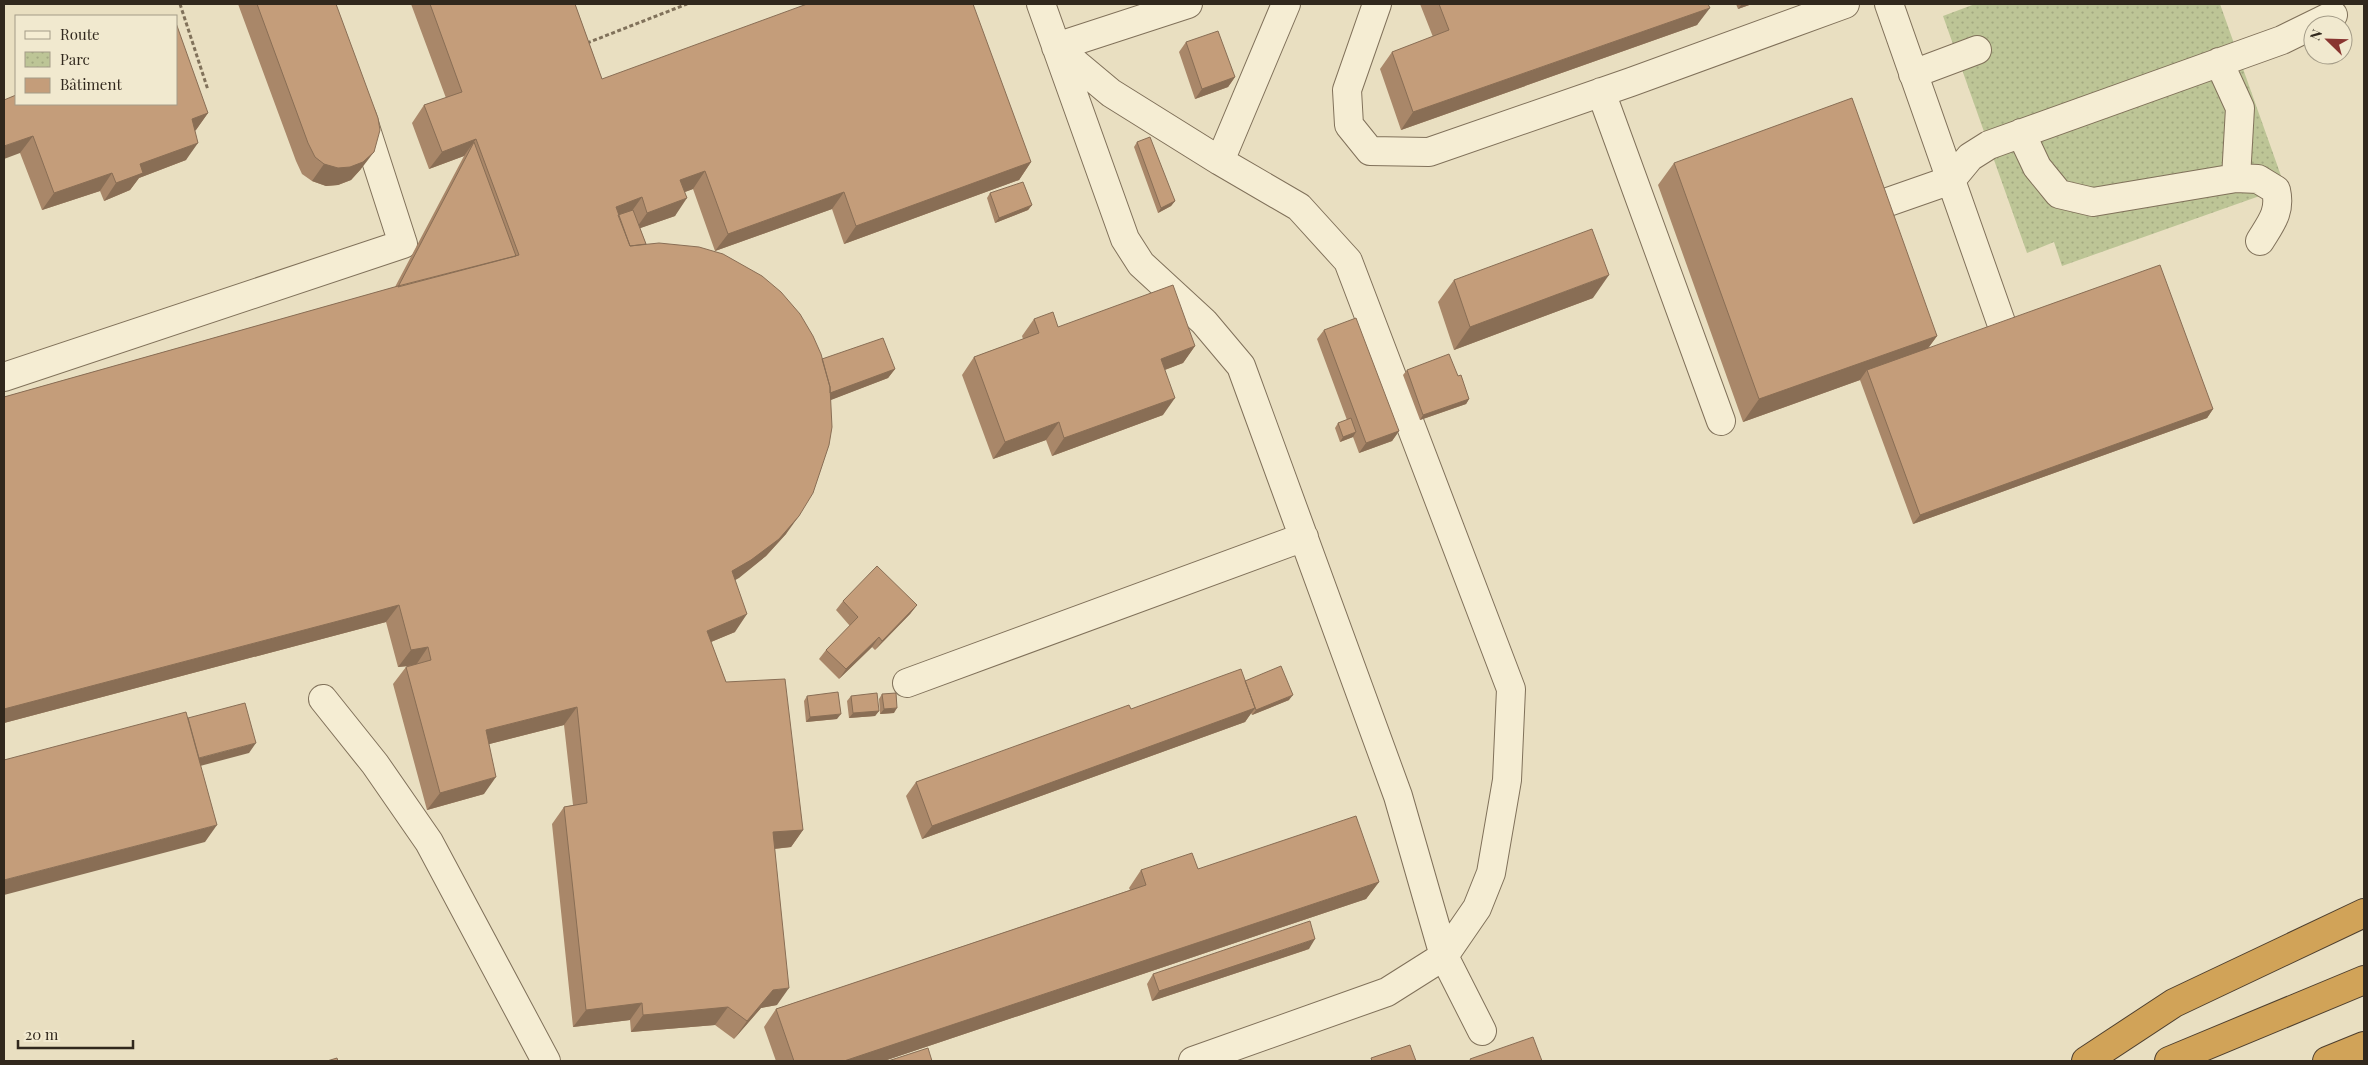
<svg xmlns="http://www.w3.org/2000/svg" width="2368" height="1065" font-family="'Playfair Display',serif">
	<defs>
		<pattern id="park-dots" width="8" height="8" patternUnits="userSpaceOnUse" patternTransform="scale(1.25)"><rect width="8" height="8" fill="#bdc596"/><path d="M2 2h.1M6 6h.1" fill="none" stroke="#a3a981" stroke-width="1.8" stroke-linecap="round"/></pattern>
	</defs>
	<rect width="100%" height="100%" fill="#e9dfc1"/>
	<path fill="url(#park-dots)" d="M1975,4H2220L2285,187L2062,266L2054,242L2027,253L1943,16Z"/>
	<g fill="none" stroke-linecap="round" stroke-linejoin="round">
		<g stroke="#80715a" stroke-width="30">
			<path id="minor" d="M1041,4L1125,239L1141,264L1204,322L1241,366L1398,796L1444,956L1482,1031
				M1377,4L1347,90L1349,125L1370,151L1429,152L1631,82L1845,4
				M1889,4L2003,328
				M1056,47L1111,93L1220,161L1299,207L1348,261L1511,689L1507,780L1491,873L1477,908L1444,956L1387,992L1193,1061
				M1056,47L1188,4
				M2219,62L2240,108L2236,178L2258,179L2276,190C2281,212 2271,223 2260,241
				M1913,74L1977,50
				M1601,92L1721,421
				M2021,133L2037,167L2059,194L2093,202L2236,178
				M1220,161L1286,4
				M1868,209L1951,180L1970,157L1989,145L2282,40L2333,15
				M4,377L403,244L362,117
				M907,683L1304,537
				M323,699L375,764L429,842L546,1061"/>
		</g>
		<g stroke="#4e3f2e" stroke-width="30">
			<path id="highway" d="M2086,1061L2174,1003L2364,913
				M2169,1061L2364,980
				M2327,1061L2364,1046"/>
		</g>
		<path stroke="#80715a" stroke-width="3" stroke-dasharray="4 2.5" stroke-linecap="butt" d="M180,4L208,90
			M587,43L687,4"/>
		<use href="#minor" stroke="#f5edd3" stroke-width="28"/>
		<use href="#highway" stroke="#d1a358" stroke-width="28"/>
	</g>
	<path fill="#a98769" d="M238,4H336L361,169L351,180L338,185L326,186L312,181L302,174L296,161Z
		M411,4H575L602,79L1031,162L1019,180L844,244L832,209L715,251L693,189L685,192L675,216L640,228L646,244L822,359L895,369L888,378L830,400L786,534L766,556L735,580V632L711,642L726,682L803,830L791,847L775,849L777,1005L761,1008L734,1039L715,1025L631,1032L630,1020L573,1027L552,824L564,807L573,805L564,725L489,744L484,794L427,810L393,684L406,667L410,666L398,667L386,622L4,723V397L395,287L464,156L429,169L412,123L424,105L446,98Z
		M1420,4H1708L1697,25L1401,130L1380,69L1392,52L1433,37Z
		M1736,4H1752L1738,9Z
		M1186,42L1235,77L1228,87L1195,99L1179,52Z
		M4,100L208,113L195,131L186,160L139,178L130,190L104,201L100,191L42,210L20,153Z
		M1137,142L1175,201L1171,206L1158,213L1134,147Z
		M1674,163L1937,336L1928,348L2213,409L2207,418L1913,524L1860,380L1743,422L1658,185Z
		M990,193L1032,205L1028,210L995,223L987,198Z
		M1454,280L1593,298L1454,350L1438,302Z
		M1034,319L1058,327L1195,346L1183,363L1165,370L1163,415L1052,456L1046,440L993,459L962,375L974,357L1023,339L1022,336Z
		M1324,330L1399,431L1392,441L1359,453L1353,437L1340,442L1335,428L1338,423L1347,420L1317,339Z
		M1407,370L1469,399L1466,404L1420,420L1403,375Z
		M843,601L917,605L910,614L875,650L872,647L839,679L819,659L826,650L850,626L836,610Z
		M1245,681L1289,700L1252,715L1251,713L1245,722L922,839L906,796L916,782L1131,709Z
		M882,694L894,713L880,714L879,699Z
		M807,696L837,719L806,722L804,701Z
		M851,696L879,711L875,716L849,718L847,701Z
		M1198,869L1379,882L1366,899L884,1061H776L764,1027L776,1009L1130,890L1129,888L1141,870Z
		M1309,949L1152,1001L1147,984L1153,974Z"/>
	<path fill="#896e55" d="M1742,4H1752L1738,9Z
		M1710,8L1697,25L1401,130L1413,112Z
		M1235,77L1228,87L1195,99L1202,89Z
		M208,113L196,130L179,137L192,119Z
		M33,136L20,153L4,159V146Z
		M476,139L464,156L429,169L442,152Z
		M198,143L186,160L139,178L130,190L104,201L116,183L140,164Z
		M374,152L361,169L351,180L338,185L326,186L312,181L324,164Z
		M1031,162L1019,180L844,244L856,226Z
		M705,171L693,189L668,198L680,180Z
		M112,173L100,191L42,210L54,193Z
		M844,192L832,209L715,251L728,234Z
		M642,197L629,215L608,222L616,207Z
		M687,198L675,216L635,230L647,213Z
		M1175,201L1171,206L1158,213L1161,208Z
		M1032,205L1028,210L995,223L999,218Z
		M1609,275L1593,298L1454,350L1470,327Z
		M1937,336L1921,358L1867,370L1860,380L1743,422L1759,399Z
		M1195,346L1183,363L1148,376L1161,359Z
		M895,369L888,378L818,405L824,395Z
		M1175,398L1163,415L1052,456L1064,438Z
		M1469,399L1466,404L1420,420L1423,415Z
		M2213,409L2207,418L1913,524L1920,515Z
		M1059,422L1046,440L993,459L1005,442Z
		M1399,431L1392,441L1359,453L1366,443Z
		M1356,432L1353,437L1340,442L1343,437Z
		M799,516L786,534L766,556L739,578L719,589L732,571Z
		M399,605L386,622L4,723V709Z
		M917,605L910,614L875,650L882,641Z
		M747,614L735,632L694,649L707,631Z
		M879,637L872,647L839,679L846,669Z
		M428,647L416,665L398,667L411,650Z
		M1293,695L1289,700L1252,715L1256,710Z
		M577,707L564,725L474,748L486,730Z
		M897,708L894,713L880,714L884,709Z
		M1255,708L1245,722L922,839L932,826Z
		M879,711L875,716L849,718L853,713Z
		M841,714L837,719L806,722L810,717Z
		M256,743L249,753L185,770L192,760Z
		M496,777L484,794L427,810L440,793Z
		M217,825L205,842L4,895V880Z
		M803,830L791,847L761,850L773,832Z
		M1379,882L1366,899L884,1061H844Z
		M1315,939L1309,949L1152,1001L1159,991Z
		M789,988L777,1005L761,1008L734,1039L747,1021L773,990Z
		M642,1003L630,1020L573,1027L586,1010Z
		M728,1007L715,1025L631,1032L643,1015Z"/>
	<path fill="#c49d7a" stroke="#896e55" d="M257,4H336L378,118L380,130L374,152L363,162L350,167L338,168L324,164L315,157L308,143Z
		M430,4H575L602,79L807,4H973L1031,162L856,226L844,192L728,234L705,171L680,180L687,198L647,213L642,197L616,207L630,246L659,243L699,247L723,254L762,276L781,292L800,314L813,336L821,354L830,387L832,427L829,445L813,493L799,516L779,539L751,560L732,571L747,614L707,631L726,682L785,679L803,830L773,832L789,988L773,990L747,1021L728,1007L643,1015L642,1003L586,1010L564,807L587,803L577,707L486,730L496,777L440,793L406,667L431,660L428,647L411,650L399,605L4,709V397L398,286L519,255L476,139L442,152L424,105L462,92Z
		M1439,4H1708L1710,8L1413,112L1392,52L1449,30Z
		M176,23L208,113L192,119L198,143L140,164L143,173L116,183L112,173L54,193L33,136L4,146V100L16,95V104H176Z
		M1218,31L1235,77L1202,89L1186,42Z
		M1852,98L1937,336L1759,399L1674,163Z
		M1150,137L1175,201L1161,208L1137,142Z
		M474,142L516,256L398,287Z
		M1023,182L1032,205L999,218L990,193Z
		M633,210L646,244L630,246L618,215Z
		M1592,229L1609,275L1470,327L1454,280Z
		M2160,265L2213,409L1920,515L1867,370Z
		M1173,285L1195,346L1161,359L1175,398L1064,438L1059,422L1005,442L974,357L1039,333L1034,319L1053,312L1058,327Z
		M1356,318L1399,431L1366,443L1324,330Z
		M883,338L895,369L830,393V387L822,359Z
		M1449,354L1458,376L1461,375L1469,399L1423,415L1407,370Z
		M1351,418L1356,432L1343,437L1338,423Z
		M877,566L917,605L882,641L879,637L846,669L826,650L858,617L843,601Z
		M1281,666L1293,695L1256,710L1245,681Z
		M1241,669L1255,708L932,826L916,782L1129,705L1131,709Z
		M838,692L841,714L810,717L807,696Z
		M877,693L879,711L853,713L851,696Z
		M896,693L897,708L884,709L882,694Z
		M245,703L256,743L199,758L188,718Z
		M186,712L217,825L4,880V760Z
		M1356,816L1379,882L844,1061H794L776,1009L1146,885L1141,870L1192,853L1198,869Z
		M1310,921L1315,939L1159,991L1153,974Z
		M1533,1037L1542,1061H1471L1470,1059Z
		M1410,1045L1416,1061H1372L1371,1058Z
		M928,1048L932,1061H888Z
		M337,1058L338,1061H327Z"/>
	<rect width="2368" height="1065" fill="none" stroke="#31281d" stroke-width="10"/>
	<rect x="15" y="15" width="162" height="90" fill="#f1e9cf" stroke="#a49c88"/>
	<rect x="25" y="31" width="25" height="8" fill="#f5edd3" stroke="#a49c88"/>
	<text x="60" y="40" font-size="15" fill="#31281d">Route</text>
	<rect x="25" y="52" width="25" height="15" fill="url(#park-dots)" stroke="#a49c88"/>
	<text x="60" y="65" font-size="15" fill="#31281d">Parc</text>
	<rect x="25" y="78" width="25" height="15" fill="#c49d7a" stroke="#a49c88"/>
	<text x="60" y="90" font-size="15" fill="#31281d">Bâtiment</text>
	<g transform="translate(2328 40) rotate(293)"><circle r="24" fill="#f1e9cf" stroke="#a49c88"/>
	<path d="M0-4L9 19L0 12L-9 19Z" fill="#893530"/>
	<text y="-8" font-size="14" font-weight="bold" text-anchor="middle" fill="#31281d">N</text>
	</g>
	<path d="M18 1040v8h115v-8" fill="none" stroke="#31281d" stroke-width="2.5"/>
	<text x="25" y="1040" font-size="15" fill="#31281d" stroke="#f1e9cf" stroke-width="4" paint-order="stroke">20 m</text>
</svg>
